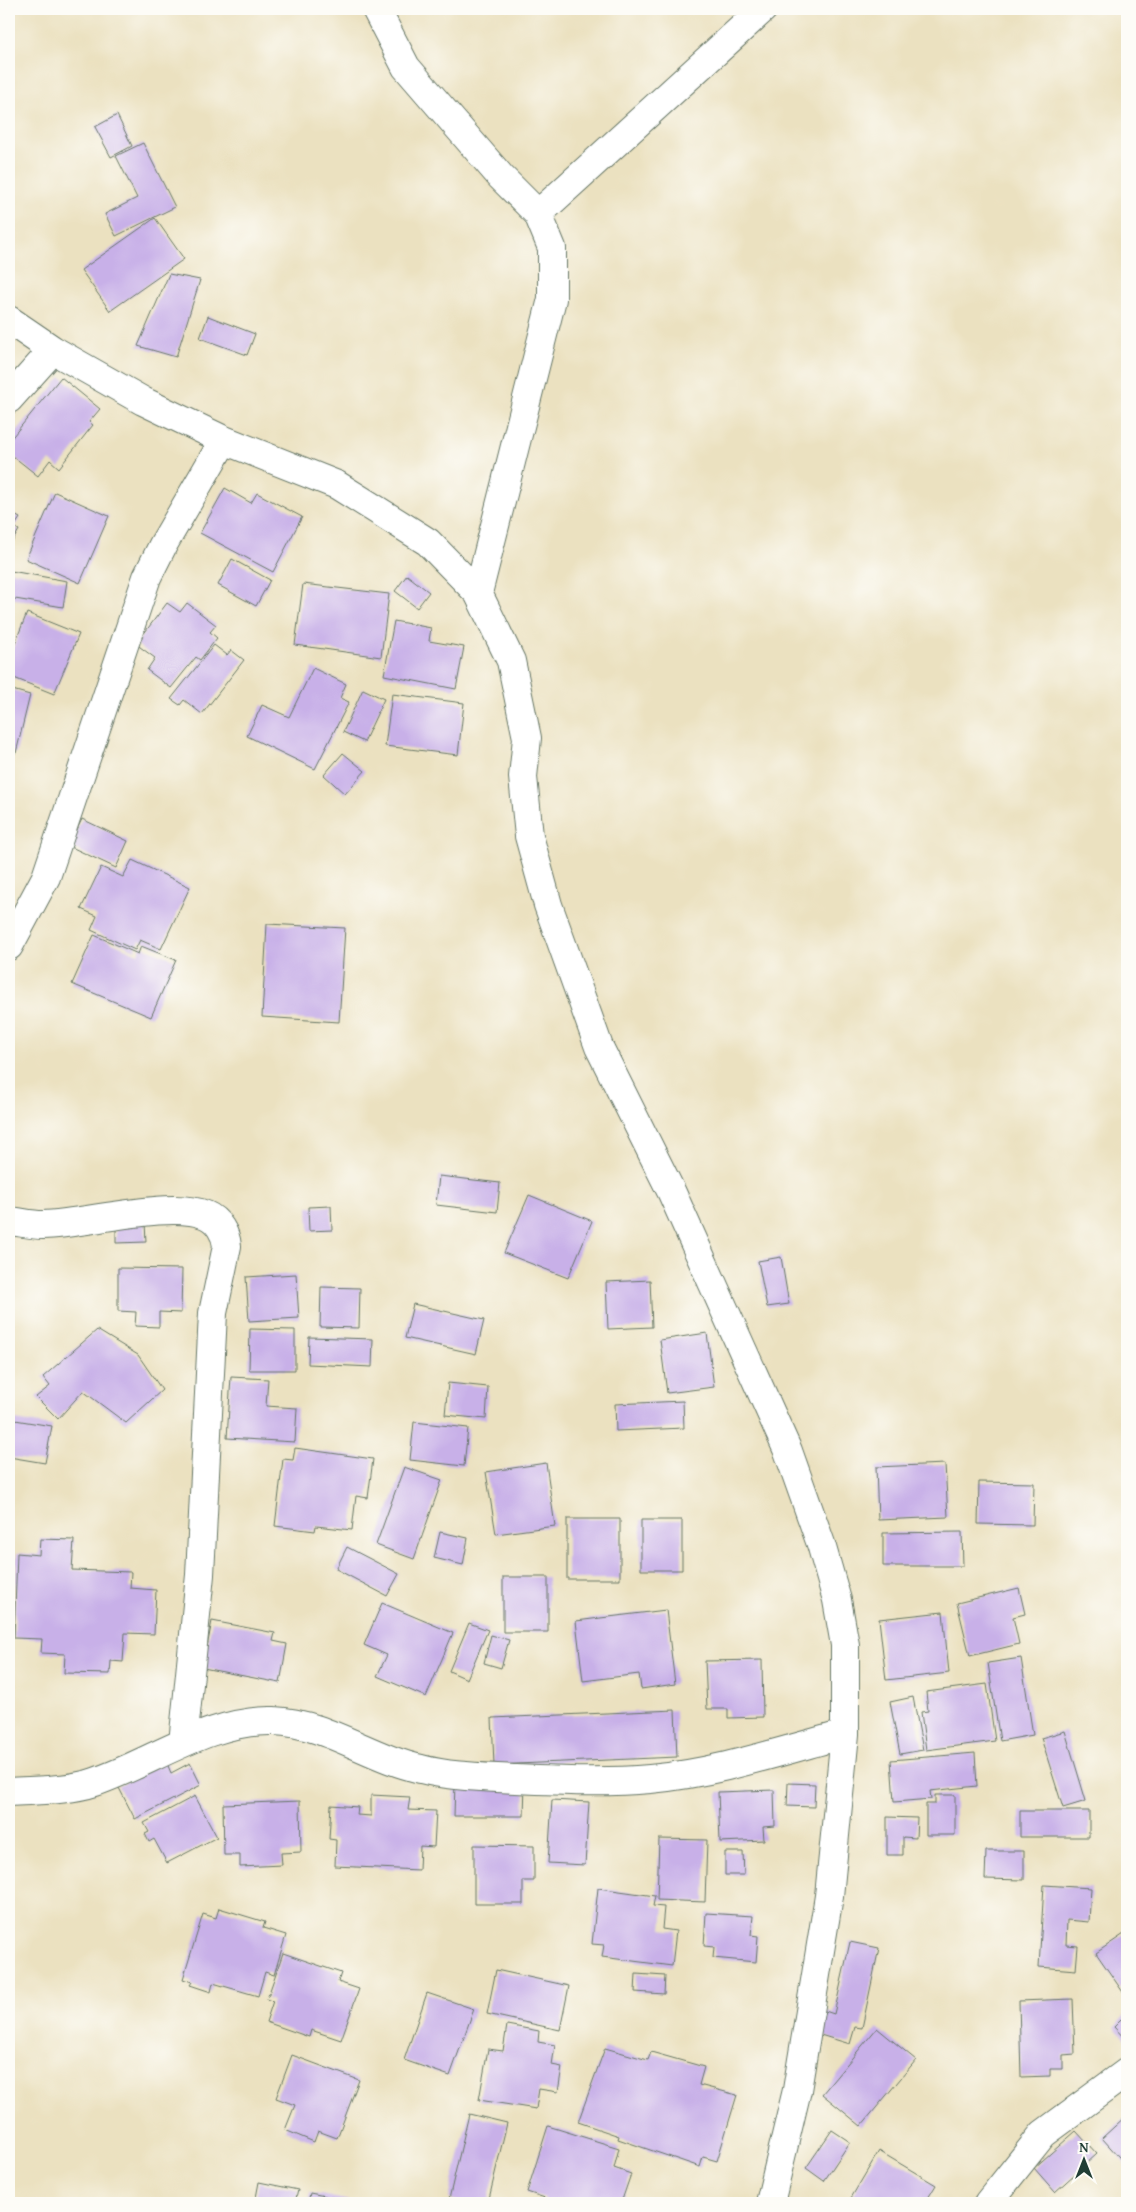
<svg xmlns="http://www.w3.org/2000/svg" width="1136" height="2212" font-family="'Gentium Book Plus',serif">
	<rect width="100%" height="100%" fill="#fdfcf7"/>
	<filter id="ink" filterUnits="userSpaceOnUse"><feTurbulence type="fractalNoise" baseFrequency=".02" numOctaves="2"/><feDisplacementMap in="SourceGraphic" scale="10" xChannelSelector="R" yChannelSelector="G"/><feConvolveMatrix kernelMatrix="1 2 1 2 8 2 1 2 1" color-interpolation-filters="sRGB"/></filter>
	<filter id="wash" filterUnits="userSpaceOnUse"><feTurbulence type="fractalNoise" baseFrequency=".0096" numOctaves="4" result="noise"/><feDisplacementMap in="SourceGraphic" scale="20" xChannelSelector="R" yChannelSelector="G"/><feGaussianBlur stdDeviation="1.12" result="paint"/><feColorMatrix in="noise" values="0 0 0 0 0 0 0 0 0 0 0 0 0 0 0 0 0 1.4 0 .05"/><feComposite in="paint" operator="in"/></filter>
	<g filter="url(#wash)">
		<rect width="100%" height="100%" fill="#ebe1c0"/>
		<g id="blocks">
			<path fill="#c8b0e8" d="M117,115L132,146L111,157L95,127Z
				M143,143L175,207L116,236L105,214L137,198L116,156Z
				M155,218L184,259L110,311L81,270Z
				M169,274L200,280L176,357L138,346Z
				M208,316L255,334L247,355L200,338Z
				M61,377L100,409L89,422L93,425L59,468L50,460L38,476L9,453V441Z
				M225,488L251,503L257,493L302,517L273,572L200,533Z
				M55,492L109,516L80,583L26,559Z
				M9,512L20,518L14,527L19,530L9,547Z
				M232,559L270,580L256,606L218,585Z
				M11,571L67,581L63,607L9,598Z
				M407,575L429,592L417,608L395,591Z
				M303,584L389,594L381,657L295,645Z
				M167,603L180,612L187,603L216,625L210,632L217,638L200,660L196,657L171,688L147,670L155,658L136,644Z
				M27,613L79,634L54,694L9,676V658Z
				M394,621L431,628L429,641L464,647L456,689L384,675Z
				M214,645L227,655L231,650L244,660L202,714L184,700L180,705L171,699Z
				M313,668L346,684L340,698L349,702L315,769L247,736L262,705L289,717Z
				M9,689L30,695L16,753L9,752Z
				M363,689L384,699L364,742L343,732Z
				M392,694L464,703L458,755L385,746Z
				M343,753L365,771L345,794L324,775Z
				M82,819L128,841L116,868L69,846Z
				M132,860L190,887L161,949L140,940L135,950L91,930L97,916L81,909L101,867L123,877Z
				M267,924L345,928L339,1022L262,1017Z
				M94,935L138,954L141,946L176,960L151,1017L72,984Z
				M439,1176L500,1183L497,1212L436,1205Z
				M529,1195L592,1221L568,1278L504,1253Z
				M331,1206L332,1230L309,1231L308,1207Z
				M145,1222L146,1242L116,1243V1224Z
				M781,1257L789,1304L767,1307L758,1261Z
				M118,1268L182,1269L181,1313L159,1312V1327L135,1326L136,1312L118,1311Z
				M296,1274L299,1318L249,1321L246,1277Z
				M650,1280L652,1327L608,1329L606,1282Z
				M321,1287L360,1288L359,1328L320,1327Z
				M413,1304L484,1320L476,1354L405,1338Z
				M250,1329L295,1330V1370H249Z
				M97,1330L138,1355L162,1390L126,1423L83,1391L58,1419L36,1397L50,1386L43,1377Z
				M707,1333L714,1387L667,1393L660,1340Z
				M309,1337L373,1339L372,1367L308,1364Z
				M231,1377L268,1379L266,1406L297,1408L295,1442L227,1438Z
				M448,1383L488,1387L486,1419L445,1415Z
				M683,1401L684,1428L616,1431L615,1404Z
				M9,1419L52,1426L45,1463L9,1457Z
				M414,1422L468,1428L464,1466L410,1460Z
				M295,1448L373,1459L368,1498L356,1496L352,1530L316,1526L315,1531L275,1526L283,1459L293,1460Z
				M546,1463L555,1526L496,1534L486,1472Z
				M945,1464L948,1517L878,1520L876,1467Z
				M404,1467L442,1480L414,1559L376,1545Z
				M979,1482L1034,1483L1033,1525L978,1524Z
				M567,1519H620V1579H567Z
				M641,1520H682V1570H641Z
				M440,1532L468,1538L463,1565L434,1558Z
				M962,1532L963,1566H883V1533Z
				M40,1539L74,1540L72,1570L131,1572L130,1588L156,1590L154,1634L125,1633L123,1662L111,1661L110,1674L64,1673L65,1654L41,1653L42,1639L14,1638L17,1553L39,1555Z
				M347,1547L399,1574L387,1596L336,1569Z
				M503,1577H548V1632H503Z
				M1019,1588L1025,1614L1013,1617L1019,1644L970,1656L957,1603Z
				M382,1603L453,1633L426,1697L377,1676L387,1655L364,1645Z
				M666,1610L675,1684L641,1689L639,1674L583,1681L576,1621Z
				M943,1612L949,1673L886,1680L879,1619Z
				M212,1621L275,1633L273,1641L287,1644L280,1683L203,1668Z
				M469,1623L488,1630L467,1679L449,1671Z
				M491,1635L509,1640L501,1668L484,1663Z
				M1021,1658L1033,1735L1000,1741L988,1663Z
				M762,1660L763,1717L728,1718V1709H707L705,1661Z
				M987,1684L995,1741L926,1750L921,1712L928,1711L926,1692Z
				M9,1688L13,1712H9Z
				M913,1697L923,1750L900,1754L890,1702Z
				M675,1710L677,1757L494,1765L492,1718Z
				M1065,1731L1086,1801L1063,1808L1041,1738Z
				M975,1753L977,1786L930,1791L931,1799L894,1802L891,1760Z
				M166,1761L171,1773L190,1763L201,1785L135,1819L118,1786Z
				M455,1783H525L524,1816H454Z
				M788,1783L815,1784L814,1807L787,1806Z
				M774,1790L775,1826L763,1827L764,1840L720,1842L718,1792Z
				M371,1795L410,1797L408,1810L436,1811L434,1847L420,1846L419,1870L335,1866L336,1840L329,1839L331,1805L358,1807L357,1815L371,1816Z
				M935,1795H955V1835H926V1804H935Z
				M195,1796L217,1837L167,1863L154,1839L149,1842L145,1834L149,1832L144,1823Z
				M552,1800L589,1802L585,1865L548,1863Z
				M300,1801L301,1852L281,1853L282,1865L240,1867V1855H224L223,1804Z
				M1020,1811H1089V1837H1020Z
				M887,1817L917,1818L916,1838L903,1837V1855H887Z
				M659,1839L707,1840L705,1902L657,1900Z
				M474,1845L534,1846V1881H523V1904H474Z
				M986,1851H1024V1880L985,1879Z
				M725,1852H743L744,1875H725Z
				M1044,1885L1091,1888L1089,1922L1067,1920L1066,1945L1078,1946L1076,1970L1039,1967Z
				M598,1888L655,1896L653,1906L664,1907L662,1929L676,1931L672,1966L602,1957L604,1945L592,1944Z
				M219,1908L265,1922L263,1928L286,1935L274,1975L265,1972L258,1996L213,1983L211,1992L190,1985L192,1982L183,1979L203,1914L216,1918Z
				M706,1913L753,1916L751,1935L758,1936L756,1962L713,1958L714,1947L704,1946Z
				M1127,1932V1998L1096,1953Z
				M850,1942L879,1948L862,2028L855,2027L850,2044L817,2034L825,2011L834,2014Z
				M283,1953L341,1973L338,1982L359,1989L341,2040L311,2030L309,2037L266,2022L273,2001L267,1999Z
				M496,1970L569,1986L560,2030L487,2014Z
				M636,1974L665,1976L664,1994L635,1992Z
				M427,1993L474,2009L450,2076L404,2060Z
				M1073,1999L1075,2054L1063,2055V2069H1050V2076L1021,2077L1019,2001Z
				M1127,2014V2041L1114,2027Z
				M507,2025L539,2031L538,2042L555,2045L552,2065L562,2067L558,2092L539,2089L536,2109L479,2100L488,2049L503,2051Z
				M877,2028L916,2060L861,2126L822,2094Z
				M605,2048L648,2060L651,2052L704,2067L699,2085L737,2095L717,2161L703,2157L700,2167L618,2139L619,2136L578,2122Z
				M292,2055L359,2080L337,2138L318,2131L314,2142L285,2130L295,2105L276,2098Z
				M469,2114L507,2123L488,2203H467L449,2199Z
				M1127,2115V2166L1102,2138Z
				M548,2126L619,2148L614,2168L631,2174L621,2203H544L545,2198L527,2192Z
				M832,2130L850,2142L824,2181L806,2168Z
				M1076,2131L1097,2154L1055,2192L1034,2168Z
				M879,2151L936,2185L925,2203H848Z
				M259,2182L298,2190L295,2203H255Z
				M310,2193L355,2202V2203H308Z"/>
		</g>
	</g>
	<g filter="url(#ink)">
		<use href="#blocks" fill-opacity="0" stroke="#667665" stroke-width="1"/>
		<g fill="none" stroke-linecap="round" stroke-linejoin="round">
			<g stroke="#667665" stroke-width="30">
				<path id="minor" d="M376,9L406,67L501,177L538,214L552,248V299L478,593
					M538,214L763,9
					M9,320L53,350L143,401L224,440L337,485L428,542L478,593L511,661L527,738L523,777L529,836L548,905L599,1047L672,1193L788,1451L821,1544L837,1600L845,1645V1734L829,1896L797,2090L770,2203
					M9,399L53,350
					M9,946L46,877L147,577L163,545L224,440
					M9,1221C20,1222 32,1225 43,1225C85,1224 170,1200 206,1215C218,1220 226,1234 227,1246L213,1313L200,1575L183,1743
					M9,1792C36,1790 68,1791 95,1782C153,1762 210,1719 274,1721C326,1723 370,1758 421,1769C452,1777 484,1777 516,1779C561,1781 606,1783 650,1779C716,1773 781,1751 845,1734
					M988,2203L1043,2134L1127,2072"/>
			</g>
			<use href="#minor" stroke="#fff" stroke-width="28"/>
		</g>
	</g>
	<rect width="1136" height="2212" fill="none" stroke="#fdfcf7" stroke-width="30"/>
	<g transform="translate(1084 2160)" stroke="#fdfcf7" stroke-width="4" paint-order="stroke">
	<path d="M0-4L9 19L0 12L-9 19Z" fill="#1f3d34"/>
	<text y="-8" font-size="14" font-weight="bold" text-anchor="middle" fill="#1f3d34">N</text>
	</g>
</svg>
